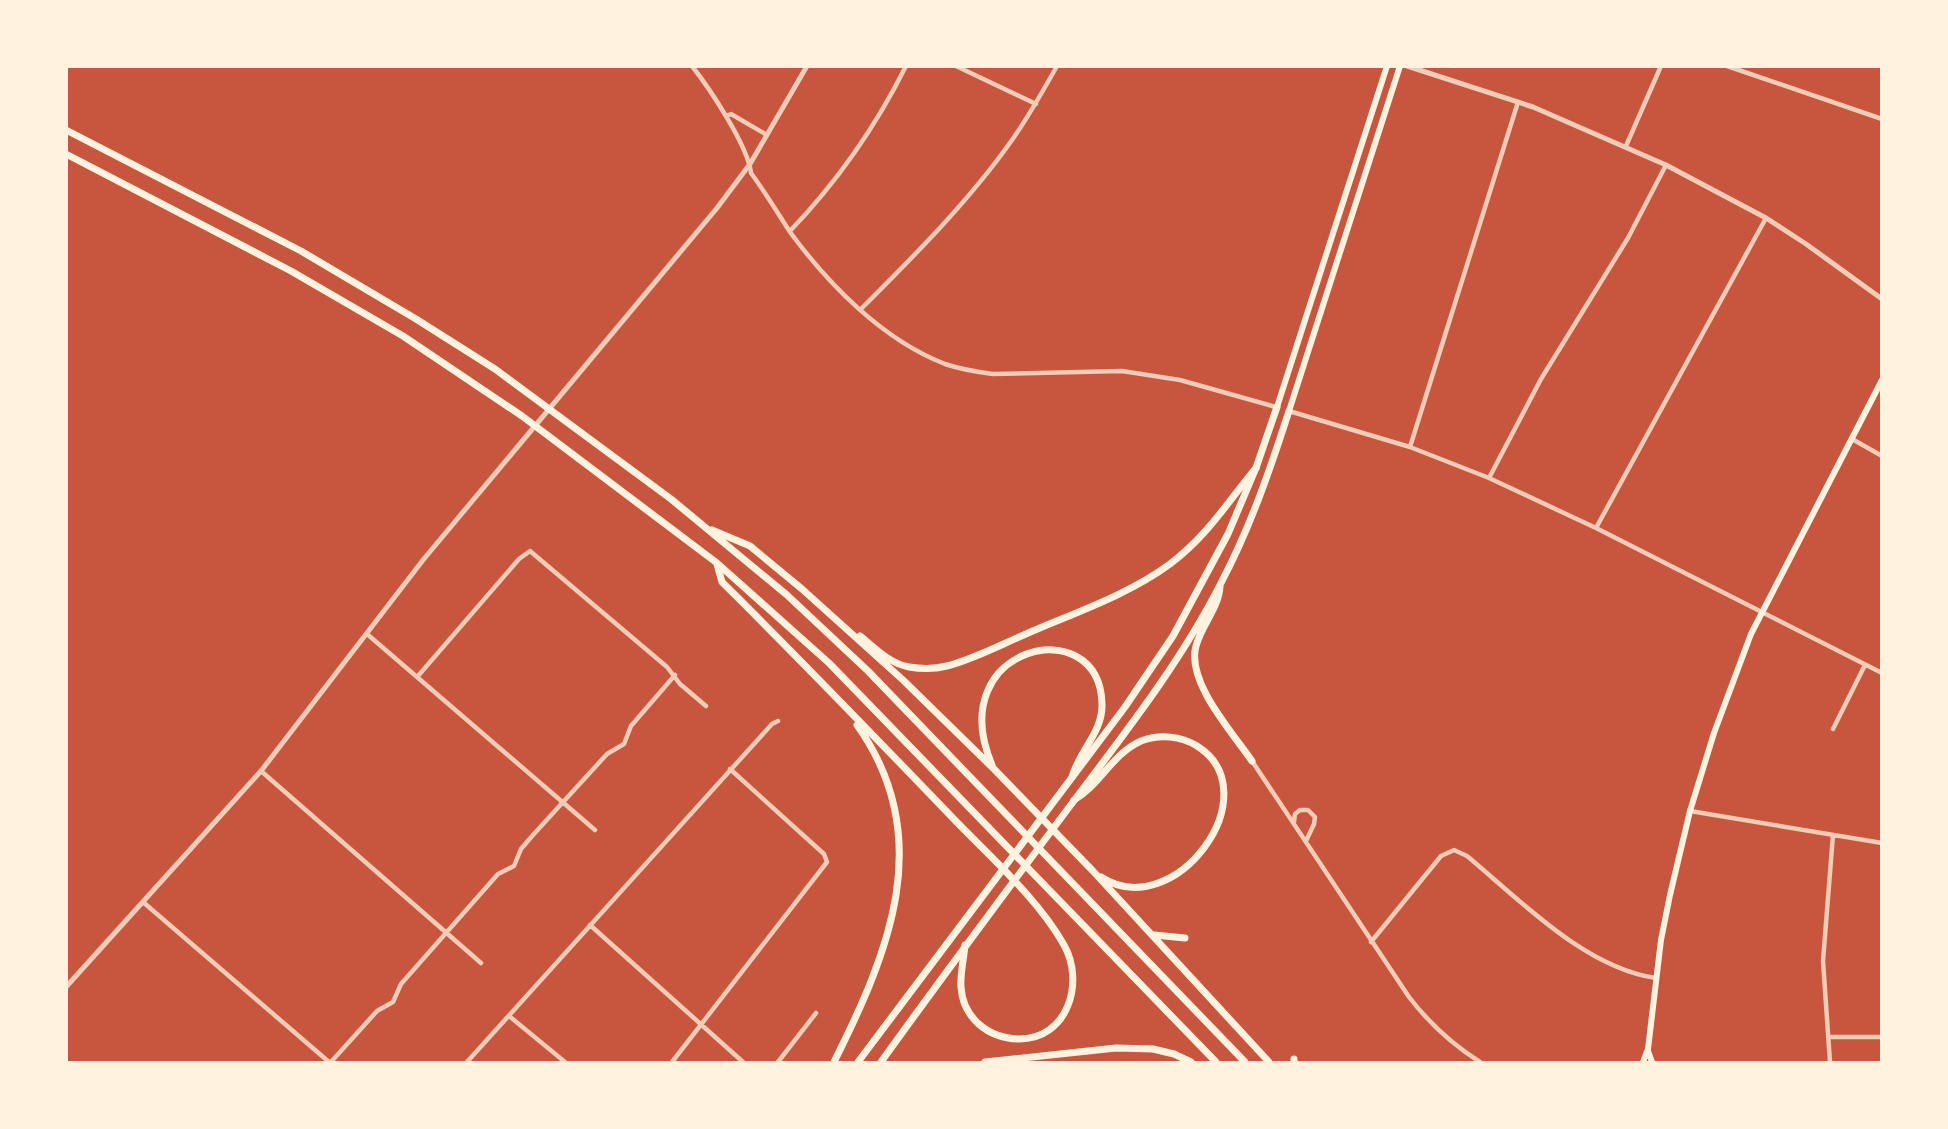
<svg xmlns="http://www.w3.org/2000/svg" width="1948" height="1129" font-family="Literata,serif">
	<rect width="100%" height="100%" fill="#c8553d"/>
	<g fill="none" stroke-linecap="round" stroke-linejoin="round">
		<path stroke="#f1ccb7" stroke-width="4.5" d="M692,66C710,89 748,146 751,173C765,192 777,212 790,232C829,285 883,340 945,364C960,369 977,372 993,374L1122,371L1180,380L1276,407
			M956,66L1036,104
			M1727,66L1882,119
			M726,116L731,114L767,135
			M1626,146L1661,66
			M790,231C836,183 876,126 906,66
			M861,309C914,256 969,201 1012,140C1029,116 1043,91 1057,66
			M1289,411L1410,447L1489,478L1596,528L1882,673
			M1852,439L1882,456
			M1410,447L1518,102
			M1489,478L1541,379L1628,238L1666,165
			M1596,528L1766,218
			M367,634L595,830
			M418,676L519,559L530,551L667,667L680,684L706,706
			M1833,729L1865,665
			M1252,761L1409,997C1429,1023 1453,1045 1480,1062
			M261,771L481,963
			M1690,811L1882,843
			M1294,822L1295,814L1300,810H1308L1315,817L1314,824L1306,841
			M143,902L329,1062
			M590,925L743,1062
			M1371,942L1441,856L1454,850L1467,856C1520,900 1585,968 1656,978
			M509,1016L565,1062
			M1828,1037H1882
			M331,1062L377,1011L393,1002L401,984L498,874L514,866L521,849L533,835L607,754L624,744L631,726L675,675
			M467,1062L772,724L778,721
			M672,1062L827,862L824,854L730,769
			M778,1062L816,1013
			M1830,1062L1823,961L1833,835"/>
		<path stroke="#f1ccb7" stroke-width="5" d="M1407,66L1533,107L1666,165L1766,218L1806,244L1882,299
			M66,987L261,771L423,560L717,208L750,164L807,66"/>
		<path stroke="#fff3e0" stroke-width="6" d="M1277,407L1387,66
			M1289,411L1400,66"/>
		<path stroke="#fff3e0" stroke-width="6" d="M1648,1051L1652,1062
			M1643,1062L1648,1049L1661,940L1670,895L1690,811L1714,733L1751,634L1882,380"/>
		<path stroke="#fff3e0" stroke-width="7" d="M1220,586C1219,608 1202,624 1196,646C1186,682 1233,733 1252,761
			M858,1062L1125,707L1173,636L1228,534L1256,468L1277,407
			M881,1062C945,973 1010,886 1076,798C1128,729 1182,660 1221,583C1250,528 1270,470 1289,411"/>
		<path stroke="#fff3e0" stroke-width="7" d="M66,130L301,251L416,319L495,369L671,499L787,595L868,671L1245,1062
			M66,154L291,271L403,336L522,416L717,563L829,663L1216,1062
			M712,530L750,546L802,589L903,680L994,769L1092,870L1269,1062
			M717,564L722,582C799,658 874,736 949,814C987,854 1037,897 1064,945C1085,982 1068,1040 1018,1039C988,1038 963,1018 961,987C960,974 964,958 965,945
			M860,636C875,648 890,664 909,667C921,669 935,669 947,666C974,659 1000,645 1026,634C1074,613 1128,595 1170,564C1208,535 1227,503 1256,468
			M992,765C941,645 1100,609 1102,704C1103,732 1079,751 1072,777
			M1074,800C1100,785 1112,754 1141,741C1160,734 1181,736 1197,746C1272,793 1174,925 1101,877
			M1154,935L1185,938
			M1294,1059V1062
			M834,1062C889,952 937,837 857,725
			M985,1062L1116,1048L1153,1049L1174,1054L1191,1062"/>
	</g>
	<rect width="1948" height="1129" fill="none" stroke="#fff3e0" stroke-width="136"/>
</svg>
